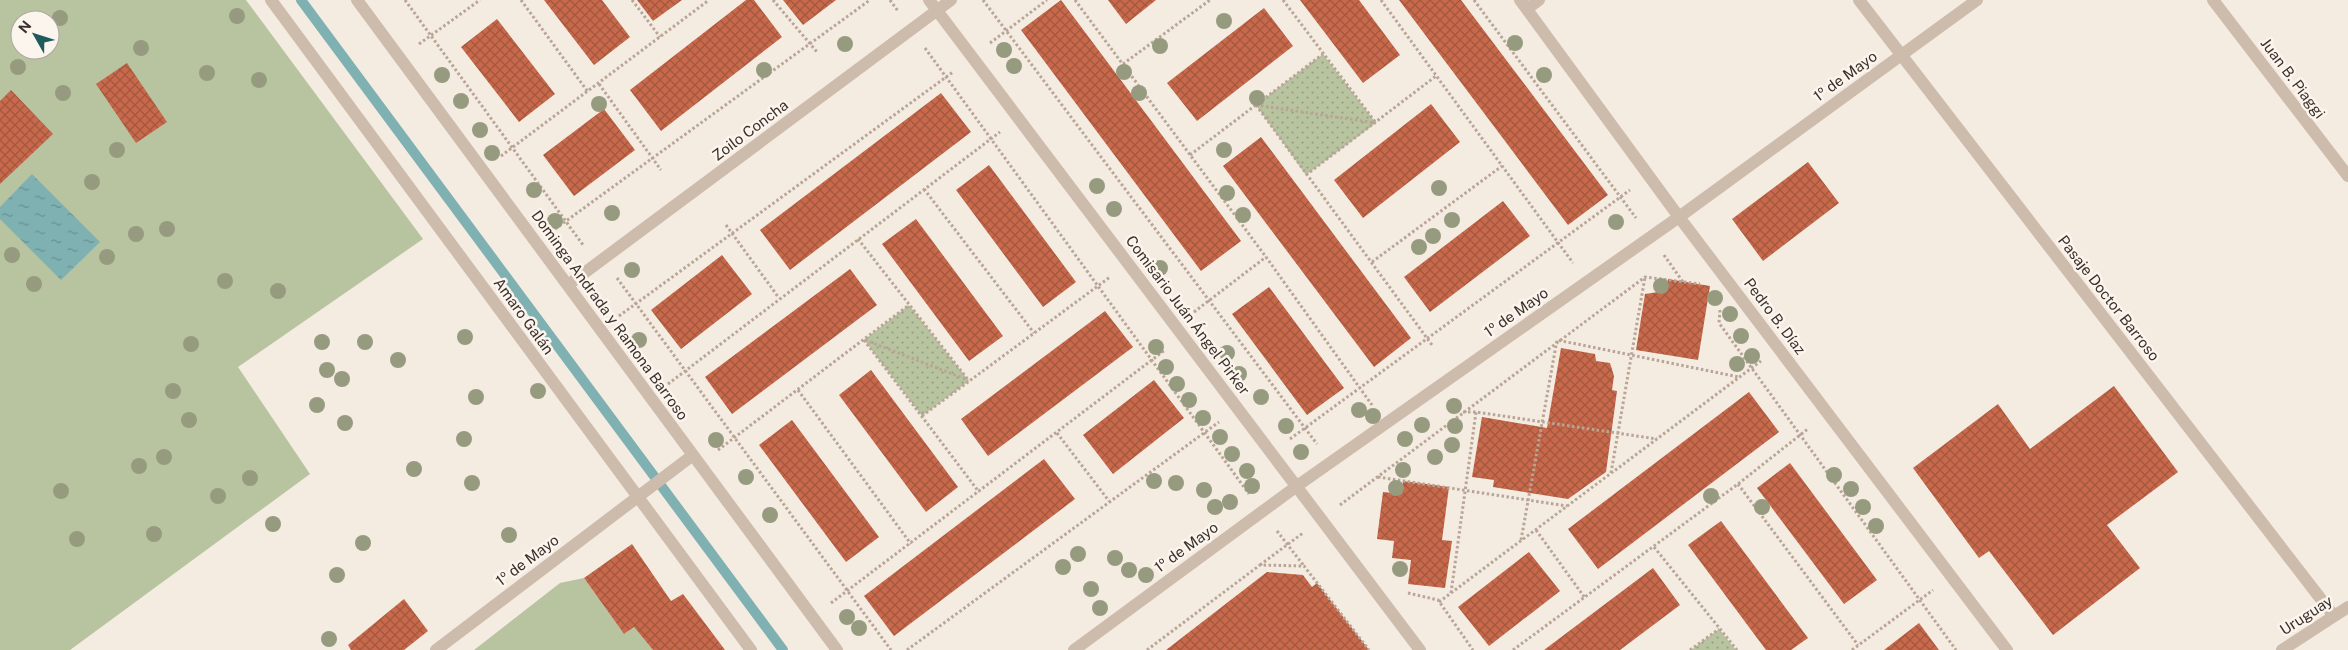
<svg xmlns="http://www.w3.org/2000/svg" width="2348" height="650" font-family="'Public Sans',sans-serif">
	<defs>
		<pattern id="park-dots" width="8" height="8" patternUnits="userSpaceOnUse" patternTransform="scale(1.25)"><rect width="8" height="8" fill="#b8c4a0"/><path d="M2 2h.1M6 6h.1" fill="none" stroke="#97a083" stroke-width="1.8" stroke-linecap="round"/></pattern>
		<pattern id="water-ripples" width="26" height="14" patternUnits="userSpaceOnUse" patternTransform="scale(1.25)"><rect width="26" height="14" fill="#7fb0b2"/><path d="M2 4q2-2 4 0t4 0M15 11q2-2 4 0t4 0" fill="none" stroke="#699091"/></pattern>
		<pattern id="building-cross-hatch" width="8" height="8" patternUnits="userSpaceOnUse" patternTransform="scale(1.25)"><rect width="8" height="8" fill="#c8694b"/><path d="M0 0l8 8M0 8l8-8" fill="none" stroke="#a4573f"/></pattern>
	</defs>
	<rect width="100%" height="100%" fill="#f4ebe1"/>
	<path fill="#b8c4a0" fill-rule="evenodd" d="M0,0H246L423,239L238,367L310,474L70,650H0ZM20,20H50V50H20Z
		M584,578L624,634L634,627L653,650H474L560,583Z"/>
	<path fill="url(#park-dots)" d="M1323,54L1376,123L1306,175L1256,105Z
		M909,305L969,381L922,416L864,340Z
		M1719,629L1736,650H1691Z"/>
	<path fill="url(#water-ripples)" d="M32,174L100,242L61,280L0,219V207Z"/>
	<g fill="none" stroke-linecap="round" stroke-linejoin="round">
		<path stroke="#7fb0b2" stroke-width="10" d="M301,0L783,650"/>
	</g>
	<path fill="url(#building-cross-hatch)" d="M544,0H602L630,37L594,65Z
		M637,0H682L653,21Z
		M746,0H754L782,37L661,131L630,90Z
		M783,0H836L803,25Z
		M1061,0L1241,241L1201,271L1021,30Z
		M1108,0H1156L1126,24Z
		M1300,0H1359L1400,55L1363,83Z
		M1399,0H1461L1608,195L1568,225Z
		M1264,8L1293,46L1197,121L1167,83Z
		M497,19L555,94L519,122L461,47Z
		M127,63L167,122L136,143L96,84Z
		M11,90L53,134L0,184V101Z
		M941,93L971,132L790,270L760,230Z
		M1431,104L1460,142L1363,218L1334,180Z
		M604,109L635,150L574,196L543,155Z
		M1261,137L1411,338L1374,367L1223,166Z
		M1808,162L1839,203L1763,261L1732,219Z
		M989,165L1076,282L1043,307L956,190Z
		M1503,201L1530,236L1430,312L1404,277Z
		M916,219L1003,336L969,361L882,244Z
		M722,255L752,294L681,349L651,310Z
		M850,269L877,305L732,414L705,377Z
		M1668,279L1710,286L1698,360L1636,350L1645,294L1665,291Z
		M1269,287L1344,388L1307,415L1232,314Z
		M1105,311L1133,347L988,456L961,419Z
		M1561,348L1595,354L1596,361L1610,363L1614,376L1612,390L1617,391L1606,472L1568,499L1493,487L1494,480L1472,477L1482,417L1547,428Z
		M871,370L958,487L926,512L839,395Z
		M1154,380L1184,418L1113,474L1083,435Z
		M2114,386L2178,472L2107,525L2140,568L2053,635L1989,551L1979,558L1913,468L1998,404L2030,449Z
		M1749,392L1779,432L1598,569L1568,529Z
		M792,420L879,537L846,562L759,445Z
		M1044,459L1075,499L894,636L864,596Z
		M1790,463L1877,580L1844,604L1757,488Z
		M1403,481L1449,487L1442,540L1452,541L1445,588L1408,584L1411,560L1392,558L1394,541L1377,539L1383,492L1402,494Z
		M1721,521L1808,638L1791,650H1766L1688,545Z
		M632,544L671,601L683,594L725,650H653L634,627L624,634L584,578Z
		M1529,552L1560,591L1489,646L1458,607Z
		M1653,568L1680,605L1620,650H1544Z
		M1267,572L1303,575L1312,587L1317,583L1369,650H1166Z
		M404,599L428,631L404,650H351L348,645Z
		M1919,623L1939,650H1884Z"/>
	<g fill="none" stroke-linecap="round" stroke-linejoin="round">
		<path stroke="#b9a596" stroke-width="3" stroke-dasharray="2.5 2.5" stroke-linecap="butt" d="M405,0L583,245
			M521,0L588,92
			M632,0L660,37
			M773,0L817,52
			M890,0L898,11
			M983,0L1317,444
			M1075,0L1266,257L1372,405
			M1283,0L1376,123
			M1381,0L1573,263
			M1474,0L1636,218
			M990,43L1047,0
			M419,44L480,0
			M925,48L1249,494
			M1123,64L1210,0
			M599,84L661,170
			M1256,105L1432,345
			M1256,105L1376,123
			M1190,155L1323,54
			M501,156L709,0
			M1306,175L1436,76
			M924,189L1034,333
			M726,225L779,298
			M555,229L870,0
			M858,239L969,381
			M1664,255L1683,282
			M1372,262L1502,166
			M617,278L891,650
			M1720,310L1719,323L1956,650
			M1194,312L1266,257
			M619,316L953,72
			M864,340L979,492
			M865,340L968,380
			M668,384L1000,132
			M798,390L911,544
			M1463,412H1476L1657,439
			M922,416L1110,277
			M1057,433L1109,501
			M1290,439L1630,190
			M718,450L909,305
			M1611,473L1645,277
			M1378,477L1567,506
			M1738,484L1858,645
			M1340,505L1645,277L1700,284
			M1536,530L1585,598
			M1277,531L1304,566
			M1521,540L1557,340L1739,377
			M1654,547L1737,650
			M1260,565L1303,533
			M1408,593L1438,600L1473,650
			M1451,593L1476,412
			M1439,602L1761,361
			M831,603L1165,350
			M907,650L1219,422
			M1147,650L1260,565L1304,566L1369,650
			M1513,650L1738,484L1809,428
			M1690,650L1719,629
			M1852,650L1933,590"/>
		<path stroke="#cdbbac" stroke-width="12" d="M271,0L751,650
			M357,0L837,650
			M929,0L1420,650
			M1520,0L1679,217L2007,650
			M1859,0L2334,616
			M2213,0L2348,176
			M1527,9L1539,0
			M568,285L951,0
			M436,650L693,455
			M1074,650L1297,486L1679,217L1977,0
			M2282,650L2348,607"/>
	</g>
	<g fill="#969b7f">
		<circle cx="237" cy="16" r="8"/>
		<circle cx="60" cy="18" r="8"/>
		<circle cx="1224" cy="21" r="8"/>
		<circle cx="1515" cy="43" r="8"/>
		<circle cx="845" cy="44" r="8"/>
		<circle cx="1160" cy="46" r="8"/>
		<circle cx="141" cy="48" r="8"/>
		<circle cx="1004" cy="50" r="8"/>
		<circle cx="1014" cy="66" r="8"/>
		<circle cx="18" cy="67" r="8"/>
		<circle cx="764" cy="70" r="8"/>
		<circle cx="1124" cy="72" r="8"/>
		<circle cx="207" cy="73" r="8"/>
		<circle cx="442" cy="75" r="8"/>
		<circle cx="1544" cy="75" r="8"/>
		<circle cx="259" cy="80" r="8"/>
		<circle cx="63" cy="93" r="8"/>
		<circle cx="1139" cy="93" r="8"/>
		<circle cx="1257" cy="98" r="8"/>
		<circle cx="461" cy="101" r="8"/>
		<circle cx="599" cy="104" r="8"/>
		<circle cx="480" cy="130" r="8"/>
		<circle cx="117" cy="150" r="8"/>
		<circle cx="1224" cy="150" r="8"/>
		<circle cx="492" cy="153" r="8"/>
		<circle cx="92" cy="182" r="8"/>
		<circle cx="1097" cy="186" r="8"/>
		<circle cx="1439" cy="188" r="8"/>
		<circle cx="534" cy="190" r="8"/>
		<circle cx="1227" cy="193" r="8"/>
		<circle cx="1114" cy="209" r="8"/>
		<circle cx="612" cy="213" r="8"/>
		<circle cx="1243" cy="215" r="8"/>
		<circle cx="1452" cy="220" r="8"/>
		<circle cx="555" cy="221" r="8"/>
		<circle cx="1616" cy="222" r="8"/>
		<circle cx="167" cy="229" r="8"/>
		<circle cx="136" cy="234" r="8"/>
		<circle cx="1433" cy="236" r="8"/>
		<circle cx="1419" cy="247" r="8"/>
		<circle cx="12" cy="255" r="8"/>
		<circle cx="107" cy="257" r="8"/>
		<circle cx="1160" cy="268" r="8"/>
		<circle cx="632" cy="270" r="8"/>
		<circle cx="225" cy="281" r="8"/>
		<circle cx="34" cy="284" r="8"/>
		<circle cx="1661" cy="286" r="8"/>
		<circle cx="278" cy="291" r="8"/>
		<circle cx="1715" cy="298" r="8"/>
		<circle cx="1730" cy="314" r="8"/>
		<circle cx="1741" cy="336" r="8"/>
		<circle cx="465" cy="337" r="8"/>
		<circle cx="639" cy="340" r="8"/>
		<circle cx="322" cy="342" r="8"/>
		<circle cx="365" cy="342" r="8"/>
		<circle cx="191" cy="344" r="8"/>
		<circle cx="1156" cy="347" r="8"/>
		<circle cx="1227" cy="353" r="8"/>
		<circle cx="1752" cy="356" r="8"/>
		<circle cx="398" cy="360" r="8"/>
		<circle cx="1737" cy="364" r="8"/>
		<circle cx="1166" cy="367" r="8"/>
		<circle cx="327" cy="370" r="8"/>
		<circle cx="1239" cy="374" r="8"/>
		<circle cx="342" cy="379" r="8"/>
		<circle cx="1177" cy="384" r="8"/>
		<circle cx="173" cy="391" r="8"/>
		<circle cx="538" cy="391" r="8"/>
		<circle cx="476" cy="397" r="8"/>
		<circle cx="1261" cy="397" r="8"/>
		<circle cx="1189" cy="400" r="8"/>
		<circle cx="317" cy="405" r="8"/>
		<circle cx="1454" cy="406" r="8"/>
		<circle cx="1359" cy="410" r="8"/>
		<circle cx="1373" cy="416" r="8"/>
		<circle cx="1203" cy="418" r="8"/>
		<circle cx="189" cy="420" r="8"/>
		<circle cx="345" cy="423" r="8"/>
		<circle cx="1422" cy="425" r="8"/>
		<circle cx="1286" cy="426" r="8"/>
		<circle cx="1455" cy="426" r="8"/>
		<circle cx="1220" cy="437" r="8"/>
		<circle cx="464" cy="439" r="8"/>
		<circle cx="1405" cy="439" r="8"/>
		<circle cx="716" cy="440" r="8"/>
		<circle cx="1452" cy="445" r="8"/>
		<circle cx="1301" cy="452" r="8"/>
		<circle cx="1232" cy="454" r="8"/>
		<circle cx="164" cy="457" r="8"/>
		<circle cx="1435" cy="457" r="8"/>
		<circle cx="139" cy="466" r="8"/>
		<circle cx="414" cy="469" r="8"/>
		<circle cx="1403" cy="470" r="8"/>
		<circle cx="1247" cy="471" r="8"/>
		<circle cx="1834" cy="475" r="8"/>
		<circle cx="746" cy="477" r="8"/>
		<circle cx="250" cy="478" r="8"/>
		<circle cx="1154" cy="481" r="8"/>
		<circle cx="472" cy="483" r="8"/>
		<circle cx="1176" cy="483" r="8"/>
		<circle cx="1252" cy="486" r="8"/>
		<circle cx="1396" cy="488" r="8"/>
		<circle cx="1851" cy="489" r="8"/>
		<circle cx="1204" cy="490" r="8"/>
		<circle cx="61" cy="491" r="8"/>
		<circle cx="218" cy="496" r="8"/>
		<circle cx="1711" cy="496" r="8"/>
		<circle cx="1230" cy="502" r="8"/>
		<circle cx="1215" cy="507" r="8"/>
		<circle cx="1762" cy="507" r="8"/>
		<circle cx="1863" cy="507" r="8"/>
		<circle cx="770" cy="515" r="8"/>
		<circle cx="273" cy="524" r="8"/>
		<circle cx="1876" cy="526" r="8"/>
		<circle cx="154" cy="534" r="8"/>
		<circle cx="509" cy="535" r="8"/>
		<circle cx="77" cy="539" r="8"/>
		<circle cx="363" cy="543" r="8"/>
		<circle cx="1078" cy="554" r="8"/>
		<circle cx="1115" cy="558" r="8"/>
		<circle cx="1063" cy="567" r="8"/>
		<circle cx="1400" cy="569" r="8"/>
		<circle cx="1129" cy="570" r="8"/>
		<circle cx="337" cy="575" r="8"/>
		<circle cx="1146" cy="575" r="8"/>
		<circle cx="1091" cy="589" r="8"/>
		<circle cx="1100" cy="608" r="8"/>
		<circle cx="847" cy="617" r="8"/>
		<circle cx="859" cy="628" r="8"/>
		<circle cx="329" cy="639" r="8"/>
	</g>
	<g text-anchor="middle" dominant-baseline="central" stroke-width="5" stroke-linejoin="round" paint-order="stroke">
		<g font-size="15" fill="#3b302b" stroke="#fbf5ee">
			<text transform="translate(1845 76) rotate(-36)">1º de Mayo</text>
			<text transform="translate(2293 78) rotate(53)">Juan B. Piaggi</text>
			<text transform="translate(750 130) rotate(-37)">Zoilo Concha</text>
			<text transform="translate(2109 298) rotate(52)">Pasaje Doctor Barroso</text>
			<text transform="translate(1516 312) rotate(-35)">1º de Mayo</text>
			<text transform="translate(610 315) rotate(54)">Dominga Andrada y Ramona Barroso</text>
			<text transform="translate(1188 315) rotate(53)">Comisario Juán Ángel Pirker</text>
			<text transform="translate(524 316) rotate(54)">Amaro Galán</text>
			<text transform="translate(1775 316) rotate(53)">Pedro B. Díaz</text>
			<text transform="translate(1186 547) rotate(-36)">1º de Mayo</text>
			<text transform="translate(527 560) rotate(-37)">1º de Mayo</text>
			<text transform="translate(2306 615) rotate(-33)">Uruguay</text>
		</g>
	</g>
	<g transform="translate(35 35) rotate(309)"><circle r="24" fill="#fbf5ee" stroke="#aea6a0"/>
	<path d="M0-4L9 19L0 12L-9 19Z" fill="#1f5a5e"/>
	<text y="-8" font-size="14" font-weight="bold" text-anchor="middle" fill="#3b302b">N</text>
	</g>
</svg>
